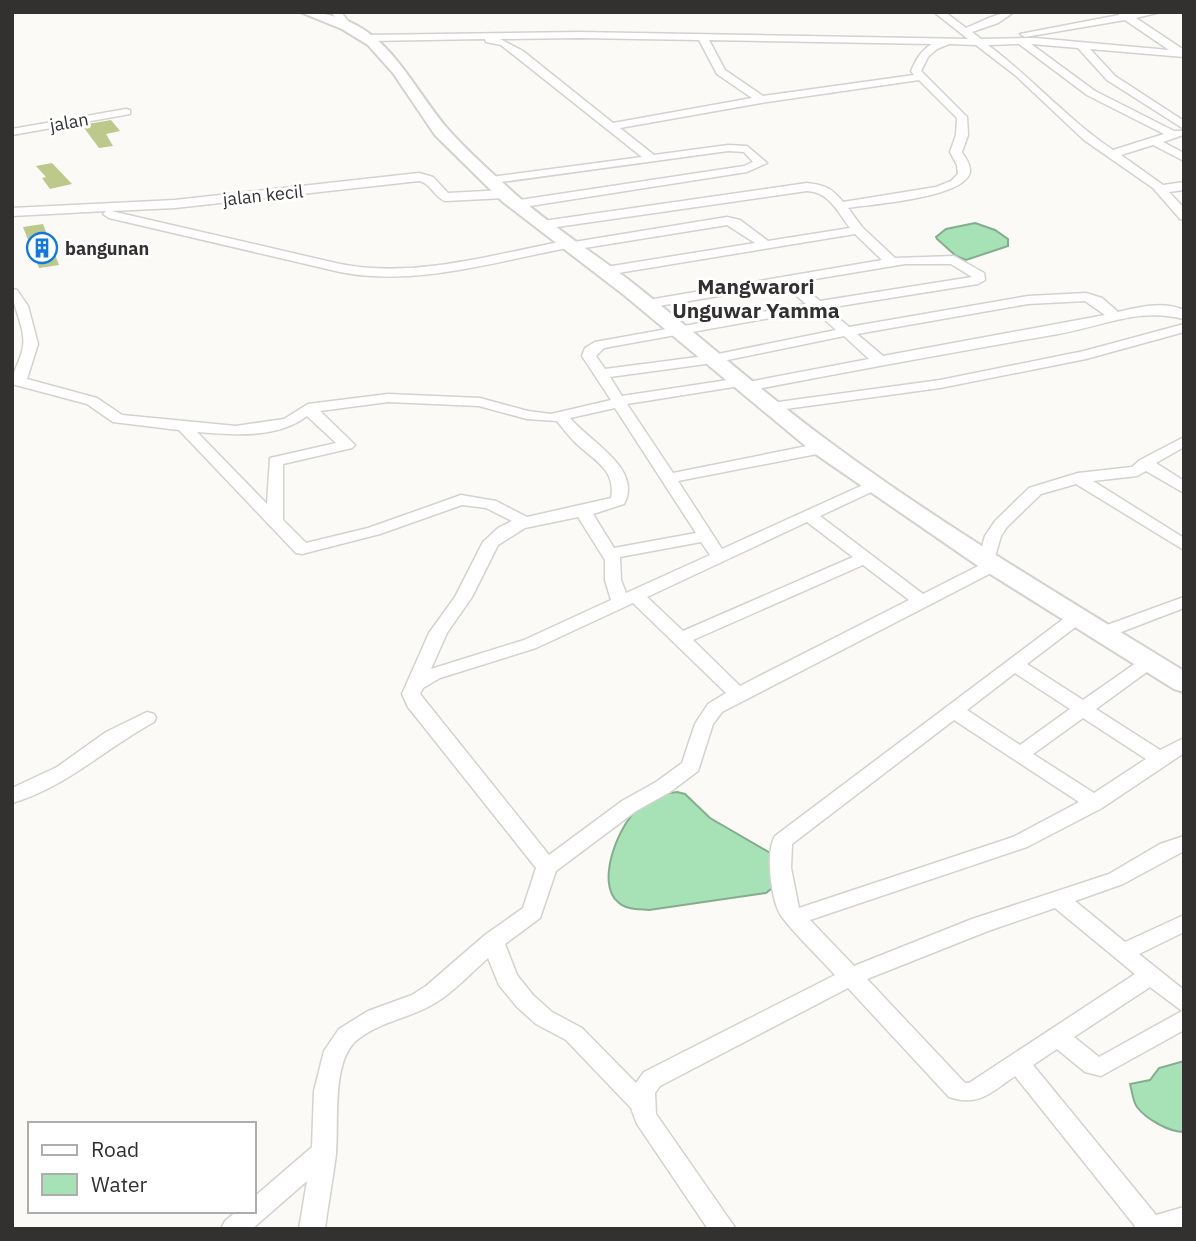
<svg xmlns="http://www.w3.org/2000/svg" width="1196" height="1241" font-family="'IBM Plex Sans',sans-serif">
	<rect width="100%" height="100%" fill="#fcfaf7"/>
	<path fill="#a7e2b6" stroke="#84ad8e" stroke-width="2" d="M975,223L995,230L1008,239V246L966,260L956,256L937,239L936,237L946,229Z
		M677,792L685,794L710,818L772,854L776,885L766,893L649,910C639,909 626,910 618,902C595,883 619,824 638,809C650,799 662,793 677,792Z
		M1184,1061V1132C1169,1132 1146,1119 1137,1107C1133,1102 1132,1091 1130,1084L1150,1080L1159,1068Z"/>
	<path fill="#bcc98a" d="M111,120L120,131L106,134L113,146L99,148L82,125Z
		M52,163L72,184L50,189L42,178L46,177L36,166Z
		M43,224L59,265L39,268L23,227Z"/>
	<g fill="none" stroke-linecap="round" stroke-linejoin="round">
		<g stroke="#d3d2cf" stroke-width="3">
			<path id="street" d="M331,12H341L352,26L350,28H344Z
				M934,12H945L966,28C981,22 998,12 1014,12L998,23L972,32L981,39L1035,38L1169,50L1125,20L1025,37L1020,34L1119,15V12H1161L1136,18L1184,50V57L1090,49L1115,76L1184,121V129L1107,80L1078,48L1031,44L1095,91L1174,131H1183V135L1163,142L1184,153V161L1153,145L1121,155L1163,185L1184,182V190L1169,192L1184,208V220L1180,219L1153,188L1084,140L1015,75L976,45L949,44L937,49L928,57L921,71L967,117L968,135L962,152C965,158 971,164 970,172C965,198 871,204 848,208L862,227L895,258L954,256L984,273L985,280L978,284L827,308L849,327L1028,296L1086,293L1102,298L1118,312C1140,307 1162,301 1184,310V319C1139,307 1103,326 1058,334C954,352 851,371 747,391L740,386L627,404L673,473L822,443L830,448L822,453L678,481L722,549L874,480L882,485L880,488L820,516L923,594L982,564L978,560L985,536L995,521L1029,488L1078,473L1132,467L1140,460L1184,437V447L1156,463L1184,481V493L1146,471L1137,476L1093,481L1184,538V550L1076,484L1041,494L1007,527L1001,536L994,560L1001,565L999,569L722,712L713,724L698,771L670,792L636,811L556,871L540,918L505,944L517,975L533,995L552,1012L582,1028L636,1083L644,1072L835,975C818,956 798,938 782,917C771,902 765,852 775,836L1070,614H1082L1085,618L1082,622L1027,664L1083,700L1143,658H1155L1158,662L1155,666L1096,709L1160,750L1184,738V753L1102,808L1027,847L810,920L854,966L972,919L1109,874L1160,844L1184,836V851L1123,884L1075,901L1125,942L1184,915V932L1139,954L1184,990V1030L1101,1076L1085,1072L1057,1049L1033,1065L1156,1215L1184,1207V1229H1133L1135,1226L1015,1076C990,1093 979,1107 949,1097L848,988L660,1086L655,1093L656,1114L736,1229H708L637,1124L631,1108L566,1040L536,1024L517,1007L499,985L488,958C470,974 452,994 430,1006C406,1019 379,1022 357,1040C331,1061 339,1124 336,1154C333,1179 328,1204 325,1229H299L307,1181L252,1229H221L225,1221L237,1211H254V1197L312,1147L314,1091L324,1051L339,1029L368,1011L412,995L426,986L485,935L523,908L536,868L408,707L402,694L429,633L455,597L483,542L498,528L512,521L486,508L462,505L380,534L302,554L296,553L179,430L113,422L87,404L12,384C12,371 22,359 23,346C26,328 12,307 12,289L17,290L28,306L38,344L27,379L97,398L122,415L236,426L284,419L308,404L388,394L480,398L528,411L551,414L611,400L582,356L585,348L595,342L806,304L784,285L647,308L642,307V301L882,260L855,234L606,275L600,271L606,267L755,243L727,225L572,250L567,248C494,262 414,287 340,272L109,218L103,214L106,211L12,216V208L175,200L419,173L433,177L448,193L505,190L511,194L505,198L445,201C434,197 431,183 419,181L175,208L111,211L340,264C415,279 495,254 569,240L574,242L727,217L740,220L768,241L850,228C837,211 829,192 807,191L543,229L537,225L543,221L807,183C824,185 832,188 843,202L936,187L951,181L958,174L957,165L950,152L956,135L957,118L919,80L761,103L620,128L654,155L728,145L747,146L767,163L747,172L517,208L511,204L513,201L744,166L753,162L744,152L728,151L487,184V178L491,177L642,157L501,45L486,42L485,39L368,41L363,38L368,35L579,32L968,39ZM579,38L699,40L717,74L752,98L613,123L523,51L500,39ZM709,40L932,44C921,50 916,60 911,71L914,75L763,96L725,70ZM1019,44L1087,95L1164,134L1113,150C1068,120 1032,78 988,45ZM905,264H951L972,277L820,301L797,282ZM1085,301L1105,315L883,356L857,334L1028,304ZM814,310L836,330L713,355L605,369L596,356L604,348ZM844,336L869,359L748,382L741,378L622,396L610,377L713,363ZM388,402L479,406L527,419L557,421C564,430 571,439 579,446C597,462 616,471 611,498L527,517L496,501L461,495L368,528L306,543L283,520V464L352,448L355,445L352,442L320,411ZM615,408L696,533L614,548L593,514L624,504C643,469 590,442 570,418ZM307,416L336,443L270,458L267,504L197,432C233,435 277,439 307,416ZM578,517L605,560V580L611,600L524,640L431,669L447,633L472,597L498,545L525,528ZM807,522L853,557L683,631L647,597ZM701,542L710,555L626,593L621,580L620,557ZM863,565L909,600L740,686L693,640ZM633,603L726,693L708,704L695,724L682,763L656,782L622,801L549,855L420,694L423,688L440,678L536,648ZM1015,673L1070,709L1020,745L967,710ZM1083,718L1146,759L1094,793L1033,754ZM954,720L1079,802L1013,837L799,908L791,868L792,844ZM1055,908L1135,974L969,1083H965L867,979L988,931ZM1150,987L1182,1011L1099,1057L1074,1037Z
				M126,109L130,110V114L12,135V129Z
				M1184,324V332L1086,359L940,388L771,411L764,407L771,403L940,380L1084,351Z
				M1184,597V608L1108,637L1102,638L1093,633L1096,629Z
				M147,712L154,714L156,718L154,722C106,748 65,788 12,803V788L57,767L106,732Z"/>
		</g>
		<g stroke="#d3d2cf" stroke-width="4">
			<path id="secondary" d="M300,12C381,12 402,73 446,127C466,150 492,173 514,193C553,228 599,256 639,288C704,339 765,395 831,443C943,526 1065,598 1184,671V692L1174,689L984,570L814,453L624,295L503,202L435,135L393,73L368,45L342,29Z"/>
		</g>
		<use href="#street" fill="#fff" fill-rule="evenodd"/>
		<use href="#secondary" fill="#fff" fill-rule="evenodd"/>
	</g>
	<defs>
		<g id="building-ring" transform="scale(1.575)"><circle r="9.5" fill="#fff" stroke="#1079e1" stroke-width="1.5"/><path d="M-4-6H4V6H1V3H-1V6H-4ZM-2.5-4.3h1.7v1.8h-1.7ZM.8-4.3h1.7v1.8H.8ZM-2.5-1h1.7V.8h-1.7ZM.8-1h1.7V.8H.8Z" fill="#1079e1"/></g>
	</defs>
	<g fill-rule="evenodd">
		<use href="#building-ring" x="42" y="248"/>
	</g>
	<g text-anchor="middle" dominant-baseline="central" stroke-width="6" stroke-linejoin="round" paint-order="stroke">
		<g font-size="18" fill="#323130" stroke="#fff">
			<text transform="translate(69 122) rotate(-10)">jalan</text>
			<text transform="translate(263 195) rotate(-6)">jalan kecil</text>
		</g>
		<g font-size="18" font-weight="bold" fill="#323130" stroke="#fff" text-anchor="start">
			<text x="65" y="248">bangunan</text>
		</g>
		<g font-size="21" font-weight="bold" fill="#323130" stroke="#fff">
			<text x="756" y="286">Mangwarori<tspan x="756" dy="24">Unguwar Yamma</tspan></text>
		</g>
	</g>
	<rect width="1196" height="1241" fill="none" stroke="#323130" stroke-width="28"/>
	<rect x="28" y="1122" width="228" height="91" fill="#ffffff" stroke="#adadac" stroke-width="2"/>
	<rect x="42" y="1145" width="35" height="10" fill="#ffffff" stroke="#adadac" stroke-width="2"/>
	<text x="91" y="1157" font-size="21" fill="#323130">Road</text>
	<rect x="42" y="1174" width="35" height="21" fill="#a7e2b6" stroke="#adadac" stroke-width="2"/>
	<text x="91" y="1192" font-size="21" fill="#323130">Water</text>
</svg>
